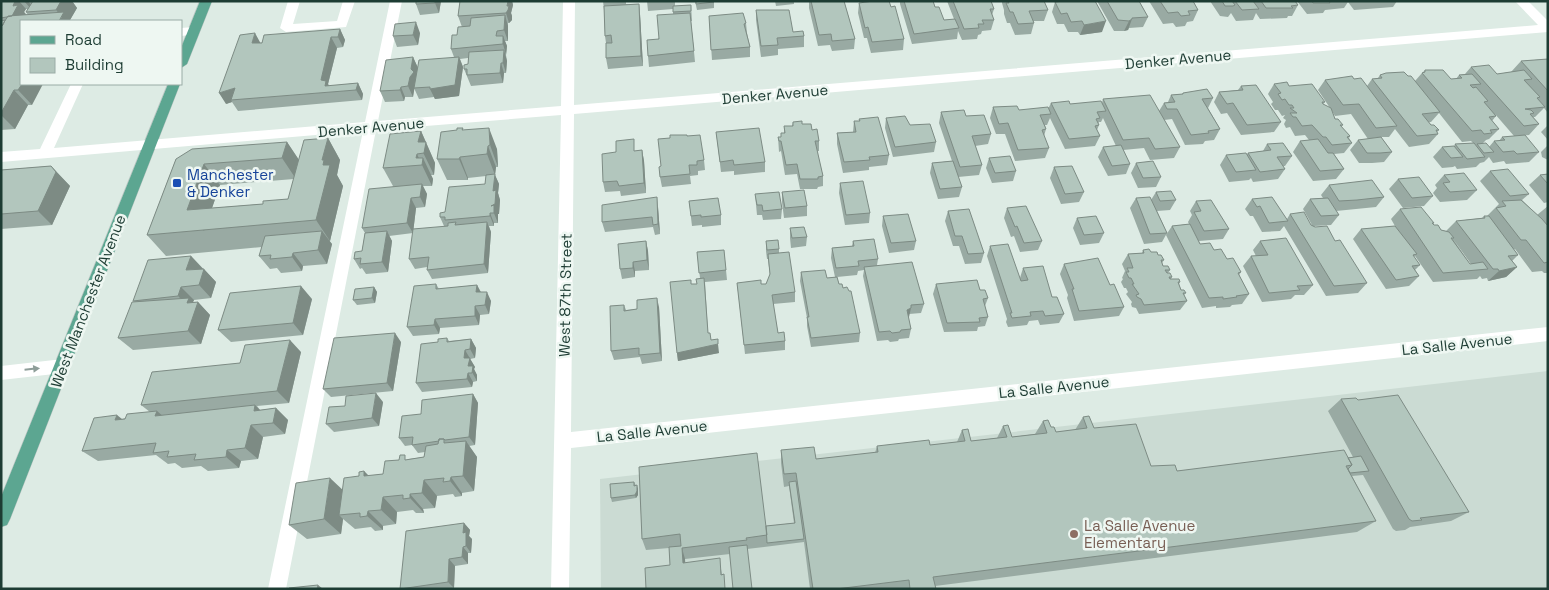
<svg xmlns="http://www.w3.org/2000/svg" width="1549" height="590" font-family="'Space Grotesk',sans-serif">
	<rect width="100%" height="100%" fill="#ddebe4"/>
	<path fill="#cbdbd3" d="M1548,371V589H601L600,479Z"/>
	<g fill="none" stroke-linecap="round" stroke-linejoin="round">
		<g stroke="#c0c8c6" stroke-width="1">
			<path id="major" d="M200,1H212L187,64L181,68V48Z
				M168,84H180L10,519L7,525L1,527V497Z"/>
		</g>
		<path fill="#fff" fill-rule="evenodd" d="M288,1H300L293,24L337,21L343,1H355L346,27L286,32L280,28Z
			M390,1H402L378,121L561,106L563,1H575L574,105L1538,25L1515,1H1528L1548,21V32L574,114L571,432L1548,327V341L571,448L569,589H551L561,115L376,130L286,589H268L363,131L1,162V152L40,149L71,84H83L54,148L365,122Z
			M194,27L198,28L200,31L198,34L181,36V28Z
			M63,359L69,361L71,366L69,371L63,373L1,380V366Z"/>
		<use href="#major" fill="#5ca691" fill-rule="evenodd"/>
	</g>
	<path fill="#99aaa3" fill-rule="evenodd" d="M1,1H72L77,8L70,20L21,21L32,105H28L15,129L1,130ZM26,9H28L26,12L28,15H27L24,12Z
		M416,1H441L439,13L420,15L416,4Z
		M460,1H512L513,5L511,13L512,16V20L509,23H508V41H505L507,46L506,55L507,61L506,73H504L503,83L471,86L464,69L468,64V58L460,59L463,67L459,96L435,99L434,97L419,99L414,88L413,97H405L404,101L385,102L380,91L413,57L418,68L454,57L451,49L462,27L458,16Z
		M603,1H626V4H639L640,14L643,66L608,69L606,58V43L605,36L604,10Z
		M647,1H675V6L691,5L692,21H691L695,62L649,67L648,56L673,14V9L648,11Z
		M695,1L714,2V8L697,10Z
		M775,1H794V4L776,6Z
		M809,1H844L855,39L854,49L832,51L830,45L818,46L809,8Z
		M900,1H933L935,7L944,20L954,19L947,1H991L994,9L992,15L994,20L991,30L982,31L981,34L978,35L977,39L962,40L958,31L957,39L912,44L900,4Z
		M1002,1H1044L1048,10L1044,21H1033L1034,23L1031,34L1015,35L1010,23H1007L1004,14V10L1002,3Z
		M1097,1H1139L1148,17L1143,27L1129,28L1128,30L1124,31H1114Z
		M1149,1H1193L1198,10L1193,21L1187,22L1185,26L1176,27L1173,23L1163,24Z
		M1210,1H1295L1298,5L1292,16H1288L1287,18L1260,19L1256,13L1253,20L1236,21L1231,13L1228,17L1220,16Z
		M1297,1H1397L1393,7L1354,10L1348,2L1344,8L1325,10L1323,13L1307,14Z
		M1055,2L1102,32L1080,35L1078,32H1068L1064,24H1057L1052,12Z
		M859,3L891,7L904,39L903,50L871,53L867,38H864L858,13Z
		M756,10L793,32L804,36V47L778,49V55L761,57L756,20Z
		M709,16L746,23L747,33L750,47V57L712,60Z
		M340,29L345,40L343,47L337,48L328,84L329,86L358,83L363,94L362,100L238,111L232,102L226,104L260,43Z
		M420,33L418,45L397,47L393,36Z
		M1548,59V113L1544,108L1535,117H1533L1539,124L1529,135L1518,136L1539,152L1529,162L1506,164L1504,161L1493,163L1489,157L1484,162L1480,163L1476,167L1457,169L1455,166L1453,167L1442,168L1433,157L1442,147L1454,146L1455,144L1473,143L1471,141L1462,142L1439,113L1431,122H1429L1431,125L1439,130L1437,132L1438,134L1429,144L1409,147L1395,129L1389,137H1381L1392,152L1384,162L1372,163H1359L1350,150L1358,140L1368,139L1351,114L1335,116L1332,111L1335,119L1343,125L1341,127L1350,136L1349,138L1352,143L1344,153L1334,154L1344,169L1336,179L1313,181L1293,152L1300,141L1309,140L1305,135L1295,136L1290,127L1286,128L1284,124L1286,120L1283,118L1285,115L1282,116L1278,110H1275L1271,104L1273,102L1268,94L1274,84L1289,86L1325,102L1323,104L1330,108L1318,90L1325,80L1354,79L1367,86L1372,79L1378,78L1380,75L1408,76L1415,81L1422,73L1425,70L1451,79H1456L1459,75L1465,74L1471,67L1497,74L1511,72L1521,61ZM1495,114L1514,136L1502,137L1499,141H1494L1489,147L1483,143L1486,140L1489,139L1499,129L1492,121L1496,116Z
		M1241,86L1281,122L1274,132L1241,135L1227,113L1221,114L1214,102L1219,92L1238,90Z
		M1183,93L1213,98L1208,108L1220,129L1214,140L1205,141L1203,144L1185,145L1172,119L1164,120L1180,147L1174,158L1150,160L1144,148L1123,150L1130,164L1126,174L1108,176L1098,157L1103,147L1116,146L1103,118L1101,122H1099L1098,124L1099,125L1097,130L1100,136L1095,146L1065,149L1050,118L1047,125H1045L1046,129L1044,136L1049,148L1045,158L1015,161L1005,134H996L990,118L993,107L1019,110L1048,109L1051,103L1070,104L1102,103L1103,99L1159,111L1164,103L1168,102L1171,95L1182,94Z
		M941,112L966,116L991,134L988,144L975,146L982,165L979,175L958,177L962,187L959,197L938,199L930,173L932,163L952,161L939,123Z
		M886,118L910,125L936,142L934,152L893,157L885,128Z
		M859,119L889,155L887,165L869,167V170L843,173L837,144V133L853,132L854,121H859Z
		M793,122L802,124L812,130L819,141V151H817L823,176V186L818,187L817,189H800L797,174L785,175L781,151L779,152L778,137H781L784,133V126H792Z
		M1548,125V140L1541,132Z
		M463,128V130L497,149L498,167H496L495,175L499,184L498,193L500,200L499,214H498V223H494V226H489L491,232L488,273L432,279L427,270V267L415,269L409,259L444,226L440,217L445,212L485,184L486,176L468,178V180H447L437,159L457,130Z
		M421,131L435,163L434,175H431L433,179L432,186H423L427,194L425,207L416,208L413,233L389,236L392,241L388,272L366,274L362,268L360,269L354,259L362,251L365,233L362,228L393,186L383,168Z
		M716,132L765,162V172L734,175V171L721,172Z
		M687,136L704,160L705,170L698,171V175L690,176L691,184L662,187L660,177L661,166Z
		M328,138L340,160L337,175L343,186L330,241H329L332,244L327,264L303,266L302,271L281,273L277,268L270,269L259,256L262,247L166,256L147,235L176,159L287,142L299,160ZM294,179L288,199L263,204L212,208L220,185Z
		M1267,144L1292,156L1285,166H1283L1285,169L1278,179L1253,182L1251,178L1249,180L1229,182L1220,165L1226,155L1247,154L1248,153L1263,151Z
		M1548,145V160L1542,157L1541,152Z
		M642,150L644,161L646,193L621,196L620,191L605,192L603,182L636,151Z
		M989,158L1016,171L1013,181L992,183L986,168Z
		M1136,163L1161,177L1156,187L1138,188L1131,173Z
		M51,166L70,186L52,225L1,229V170Z
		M1054,167L1084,192L1079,202L1061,204L1050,178Z
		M1490,171L1529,194L1522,200L1537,215L1548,206V273H1544L1542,271L1532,272L1515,249H1514L1518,255L1512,261L1517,267L1506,277L1488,281L1487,278L1482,279L1480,276L1477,279L1433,282L1415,256L1414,257L1420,265L1415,270L1419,276L1409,286L1386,289L1353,239L1361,229L1395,226L1391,219L1400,209L1434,223L1433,224L1434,225L1441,230L1446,231L1456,221L1482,218L1484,216H1487L1499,204L1480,181ZM1453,239L1471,264H1470Z
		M1548,174V202L1544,203L1529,185L1540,175Z
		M1444,175L1477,190L1467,200L1440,202L1433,193L1437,188L1435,185Z
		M1398,179L1433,196L1424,206L1403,208L1389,189Z
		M840,183L870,213L869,223L845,225L839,193Z
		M1329,185L1384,197L1376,207L1336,211L1339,215L1331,225L1314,226L1335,241L1367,283L1358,293L1326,296L1284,226L1280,231L1262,232L1253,216H1250L1245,209L1252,199L1287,219L1290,214L1312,225L1303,209L1310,199L1323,198L1321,195Z
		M782,192L807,206V216L784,218L782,202Z
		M1156,192L1176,200L1170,210L1157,211L1167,233L1162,242L1144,244L1130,208L1136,198L1151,200Z
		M755,194L782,209L781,219L763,220L762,215H757Z
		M689,201L721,215V225L702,227V225L692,226Z
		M1196,201L1229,229L1223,239L1199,241L1200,244L1214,250L1227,259L1241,272L1239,275L1249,294L1242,304L1232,305L1230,307L1216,308V306L1202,308L1166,235L1172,226L1189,224L1188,222L1192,215L1190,211Z
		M658,207L660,234L655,235L653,227L605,232L602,222Z
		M1007,208L1042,241L1038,250L1020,252L1014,236L1011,237L1004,218Z
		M948,211L984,253L981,263L965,264L959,246H953L945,221Z
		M883,216L916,241L914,250L889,253L882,226Z
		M1077,218L1104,233L1099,243L1080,245L1073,228Z
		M790,228L807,237L806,246L791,248L790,238Z
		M646,241L648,251L649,270L635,271V277L622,279L620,269Z
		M766,241L779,249V253L795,292V302L773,304L778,333L785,341V350L745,354L737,283L761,284H766L770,276L768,259H767L766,251Z
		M853,241L878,259L877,265L924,304L921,313L909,314L908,317L911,329L909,338L899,339L898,341L890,342L888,340L877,341L863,276L864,270L858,271L857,275L837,277L839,284L843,288L860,333L859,342L811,347L807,326V318L800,281L801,272L827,278L835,277L831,258L832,248L852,246Z
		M1260,241L1313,285L1304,295H1295L1291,299L1262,302L1243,266L1251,256H1256L1253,250Z
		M990,246L1020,278L1023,268L1052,297L1064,314L1059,323L1040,325L1038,320L1029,321L1027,325L1008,327L1006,322L1007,319L987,256Z
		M724,250L727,280L705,282L708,333L711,340L719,353L678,361L677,353L692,284H697L700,278L697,252Z
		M1143,250L1158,255L1164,260L1162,263L1163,266L1170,270L1168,273L1172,277L1171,279L1180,282L1179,284L1181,290L1186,293L1184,295L1187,301L1180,310L1139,314L1136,308L1132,307L1131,304L1132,302L1126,294L1128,292L1126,288H1124L1121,282L1123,279L1122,278L1125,271L1122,264L1128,254L1142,253Z
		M191,256L216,282L211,298L194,300L193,302H198L210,315L201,344L133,350L118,338L135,302L133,301Z
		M1064,264L1110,285L1124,307L1119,316L1074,321L1067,298L1068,295L1060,274Z
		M436,284L439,289L477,285L481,292L491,301L489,314L480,315L479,325L440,328L439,334L413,336L407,327Z
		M936,284L980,290L988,298L985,306L988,317L985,326L978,327L977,331L944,332L933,294Z
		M374,287L377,292L375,303L357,305L353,300Z
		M312,299L303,335L231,342L218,330Z
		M624,305L626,310L659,307L662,361L642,364L640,357L614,360L611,351Z
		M447,338L449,341L471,339L476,348L475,358L470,359L475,367L474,369L477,375V381L473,382L472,387L422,392L416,383L438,342Z
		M401,342L393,391L331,397L323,389Z
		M301,352L289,403L257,406L260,410L276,408L288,420L285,434L263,437L258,459L241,461L239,468L208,471L201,466L182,468L175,463L168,464L156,455L98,461L82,451L122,419L150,412L141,405L240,363Z
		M473,394L478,403L475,445L469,446L477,457L474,491L462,493V496L455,497L453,494L437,496L435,508L423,509L424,513H416L413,510L397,512L396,524L383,526V530L375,531L371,527L355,529L343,519L341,534L307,539L289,525L343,490L364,471L369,476L383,474L409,459L424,457L425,452L418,453L412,445L405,446L399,438L421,414Z
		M1341,399L1358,400L1469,512L1451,521L1410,527L1405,530L1396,531L1393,529L1363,475L1352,476L1376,521L1357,532L935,586L936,589H810L804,542L747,549L730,554L685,559V563L721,569L722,575L670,565L669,548L646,550L642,539L639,467L766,526L794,523L789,486L784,487L781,463V450L816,459L875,453L877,446L930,445L957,442L962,430L971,441L997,438L1003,426L1012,437L1035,434L1043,421L1056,432L1075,430L1083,417L1094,428L1151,466L1177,471L1353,457L1328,411Z
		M383,402L379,426L334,432L326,424Z
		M634,482L638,489V495L636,498L612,502L611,498Z
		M464,523L470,530L469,536L472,539L471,553H468V564L455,566L454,588L400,589Z"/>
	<path fill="#7d8b84" d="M15,1H19L26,9L24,12L27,16L11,17L13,6Z
		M24,1H28L32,6L31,9Z
		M54,1H72L77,8L70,20L72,21H59L62,17L56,10Z
		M435,1H441L439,13L435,3Z
		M508,1H512L513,5L511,13L512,16V20L509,23L506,13Z
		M639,4L640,14L643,66L641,56Z
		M505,15L508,26V41L504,30Z
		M1132,19L1128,30L1124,31L1129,21Z
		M1106,21L1102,32L1080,35L1084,25Z
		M416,22L420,33L418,45L413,35Z
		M340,29L345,40L343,47L338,37Z
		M255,33L261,44L252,43Z
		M503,36L507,46L506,55L503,44Z
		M331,37L337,48L328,84L332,91L329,92L321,80Z
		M504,50L507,61L506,73L503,63Z
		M413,57L418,68L413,97L408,86Z
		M459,57L463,67L459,96L435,99L430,89Z
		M501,63L504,73L503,83L500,73Z
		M358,83L363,94L362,100L356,90Z
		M22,84H43L32,105L18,90Z
		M401,87L405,97L404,101L400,90Z
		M235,88L231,100L232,102L226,104L219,93Z
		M14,90L28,105L15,129L1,115V113Z
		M489,128L497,149L498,167L490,145Z
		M421,131L435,163L434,175L418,142Z
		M328,138L340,160L337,175L343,186L330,241L316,220L323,165L322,160Z
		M287,142L301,163L296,179L282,158Z
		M488,146L496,167L495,175L499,184L498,193L500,200L499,214H498V223L491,206L495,175L487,154Z
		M642,150L644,161L646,193L644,183Z
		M417,154L422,165L423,158L433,179L432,186L422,165L416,158Z
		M460,157L468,178V180L459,159Z
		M204,164L220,185L204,231L187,210Z
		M51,166L70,186L52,225L38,211Z
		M422,184L427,194L425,207L420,197Z
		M657,197L658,207L660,234L658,224Z
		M411,198L416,208L413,233L407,223Z
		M490,213L494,223V226L490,216Z
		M487,222L491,232L488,273L484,264Z
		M322,231L332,244L327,264L318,250Z
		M387,231L392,241L388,272L382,262Z
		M646,241L648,251L649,270L647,260Z
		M293,253L303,266L302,271L292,257Z
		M191,256L203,269L186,270Z
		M633,262L635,271V277L633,268Z
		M1517,267L1506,277L1488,281L1499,271Z
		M204,269L216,282L211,298L199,285Z
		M477,285L482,295L476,292Z
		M301,286L312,299L303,335L293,323Z
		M181,287L194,300L193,302L197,306L198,302L210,315L201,344L188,331L191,309L178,296Z
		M374,287L377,292L375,303L372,298Z
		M487,292L491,301L489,314L485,305Z
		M657,298L659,307L662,361L660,353Z
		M475,306L480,315L479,325L475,316Z
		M911,308L909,317L904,320L907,310Z
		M435,319L440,328L439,334L434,325Z
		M395,333L401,342L393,391L387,383Z
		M471,339L476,348L475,358L470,349Z
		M290,340L301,352L289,403L277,391Z
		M718,344L719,353L678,361L677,353Z
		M465,350L475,367L474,369L477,375V381L464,358Z
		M468,373L473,382L472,387L467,379Z
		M376,393L383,402L379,426L372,418Z
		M473,394L478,403L475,445L469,437Z
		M255,405L267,417L254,411Z
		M276,408L288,420L285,434L273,423Z
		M157,411L171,423L155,416Z
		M117,415L132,427L115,420Z
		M251,425L263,437L258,459L245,448Z
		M466,441L477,457L474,491L463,476Z
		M227,450L241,461L239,468L226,457Z
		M364,471L379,487L364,476Z
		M451,477L462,493V496L450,481Z
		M330,478L346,493L339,515L343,519L341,534L324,519Z
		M424,480L437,496L435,508L422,493Z
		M637,485L638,489V495L636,498L635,495Z
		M410,494L423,509L424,513L410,498Z
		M383,497L397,512L396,524L381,510Z
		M368,511L383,526V530L367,516Z
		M464,523L470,530L469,536L472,539L471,553L466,546L463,533Z
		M463,547L468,553V564L462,557Z
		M682,548L685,559L686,574L683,563Z
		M449,559L455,566L454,588L448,582Z
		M318,585L323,589H317Z"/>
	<path fill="#b2c6bd" stroke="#7d8b84" d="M1,1H15L13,6L18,5L12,16L1,18Z
		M33,1H61L56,10L26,12Z
		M416,1H435V3L416,4Z
		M460,1H508L507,6H509L508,10L506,13L458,16Z
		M696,1H714V2L696,4Z
		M811,1H844L855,39L832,41L831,34L819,35Z
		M873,1H889L891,7L895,6L904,39L872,42L868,27L865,28L859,3Z
		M904,1H933L935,7H939L944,20L955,19L959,28L914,34Z
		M953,1H991L994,9H990L994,20H982L984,24H978L979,28L964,29Z
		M1008,1H1044L1048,10L1029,11L1034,23L1018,24L1013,12H1010L1006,3H1009Z
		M1063,1H1095L1106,21L1084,25L1082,21L1071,22L1067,13L1061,14L1055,2Z
		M1107,1H1139L1148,17L1132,18V19L1129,21L1118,20Z
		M1160,1H1193L1198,10L1188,11L1190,15L1181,16L1178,12L1168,13Z
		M1222,1H1232L1235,5L1233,6H1225Z
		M1235,1H1253L1259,9L1242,10Z
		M1261,1H1295L1298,5L1291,6L1293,8H1266Z
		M1312,1H1329L1330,3H1313Z
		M639,4L641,56L606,58V43H612L611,35L605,36L604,6Z
		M691,5V11L673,12V6Z
		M756,10H789L793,32L803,31L804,36L777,38L778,45L761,46Z
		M64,12L59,21H21L22,84L18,90H14L1,113V27L8,16Z
		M690,13L694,51L648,56L647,40L659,39L657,15Z
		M743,13L746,23L744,24L750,47L711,50L709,16Z
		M505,15L504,30L497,31L496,36H503V44L451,49L452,35H457L458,27L470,26L471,18Z
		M5,20L3,25L1,27V21Z
		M416,22L413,35L393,36L395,24Z
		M340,29L338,37H331L321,80L326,81L325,86L358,83L356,90L231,100L235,88L219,93L240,35L255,33L252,43H262L264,35Z
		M504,50L503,63H501L500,73L467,75V69H464V65L468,64L469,52Z
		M413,57L411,69L414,72L410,77L408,86L401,87L400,90L380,91L386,60Z
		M459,57L455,85L430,89V87L414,88L419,60Z
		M1548,59V91L1521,61Z
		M1489,65L1497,74L1524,70L1532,79L1524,80L1540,97L1537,98L1545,107L1525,109L1531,110L1534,113L1530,114L1539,124L1524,126L1471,67Z
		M1425,70H1443L1451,79L1462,78L1459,75L1472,74L1481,84L1470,85L1473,88L1476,87L1488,101L1484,102L1496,116L1489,117L1499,129L1490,130L1492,133L1484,134L1481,130L1472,131L1422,73L1425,72Z
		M1404,72L1408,76H1411L1440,112L1422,114L1431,125H1434L1439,130H1436L1438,134L1417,136L1372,79L1382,78L1380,75L1386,73Z
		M1352,76L1354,79L1361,78L1397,126L1376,128L1359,104L1343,105L1325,80Z
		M1287,82L1289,86L1312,84L1325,102H1322L1323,104L1331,108L1335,119H1338L1343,125H1340L1350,136L1347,137L1352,143L1332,145L1326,137H1323L1312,125L1302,126L1296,117H1293L1290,113H1297L1290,108H1294L1292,105H1289L1285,99L1282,100L1278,94L1281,93L1274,84Z
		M1256,85L1281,122L1247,125L1233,103L1227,104L1219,92L1243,90L1241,86Z
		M1207,89L1213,98L1202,99L1220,129L1208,131L1209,133L1191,135L1177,109H1167L1164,103L1175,102L1171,95L1183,94V93Z
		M1150,95L1180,147L1155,149L1149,138L1123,140L1103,99Z
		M1069,101L1070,104L1101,101L1106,111L1097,112L1100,118L1096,119L1099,125L1095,126L1100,136L1069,139L1051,103Z
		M1017,106L1019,110L1048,107L1051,114L1040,115L1046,129L1042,130L1049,148L1018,150L1008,123L999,124L993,107Z
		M964,110L966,116L984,115L991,134L972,136L982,165L960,167L941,112Z
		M905,116L910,125L930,124L936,142L895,147L886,118Z
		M878,117L889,155L869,157L870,160L844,162L837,133L856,132L854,121H860L859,119Z
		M802,121V124H811L812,130L817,129L819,141H815L823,176L818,177V179H800L797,164L786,165L781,141H779L778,137H781V133H785L784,126H793V122Z
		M457,128H463L462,130L489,128L490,145L488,146L487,154L460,157L459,159H437L441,132L457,130Z
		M759,128L765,162L734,165L733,160L720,162L716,132Z
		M421,131L418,142H426L424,153L417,154L416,158H423L422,165L383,168L390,134Z
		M670,135H687V136L700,135L704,160L697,161V165H689L690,174L660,177L659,167L661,166L658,139L670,138Z
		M1525,135L1539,152L1517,154L1514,151L1503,152L1494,141L1505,140L1502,137Z
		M1381,137L1392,152L1380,153H1367L1358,140Z
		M328,138L322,160H324L323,165H330L316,220L147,235L176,159L192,149L287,142L282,158L204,164L187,210L263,204V201L288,199L304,140Z
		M634,139V151L642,150L644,183L619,186L617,181L603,182L602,154L616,152V141Z
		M1318,139L1328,153H1333L1344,169L1320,171L1300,141Z
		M1283,143L1292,156L1277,157L1285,169L1260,172L1248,153L1271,150L1267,144Z
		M1474,143L1485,157L1467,159L1455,144Z
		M1486,143L1494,152L1484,153L1477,144Z
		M1121,145L1130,164L1112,166L1103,147Z
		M1454,146L1463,157L1451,158L1442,147Z
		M1246,153L1256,170L1236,172L1226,155Z
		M1010,156L1016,171L995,173L989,158Z
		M953,161L962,187L940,189L932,163Z
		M1153,161L1161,177L1143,178L1136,163Z
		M51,166L56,172L38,211L1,214V170Z
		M1072,166L1084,192L1065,194L1054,167Z
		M1508,169L1529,194L1510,196L1490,171Z
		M1464,173L1477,190L1450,192L1443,183L1450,182L1444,175Z
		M495,174L493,191L496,190L495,204L491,206L494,205V213H490V216L445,220V217H440V213L445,212L449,187L485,184L486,175Z
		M1548,174V184L1540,175Z
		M1419,177L1433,196L1412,198L1398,179Z
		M1372,180L1384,197L1357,200L1339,201L1329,185Z
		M863,181L870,213L846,215L840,183Z
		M422,184L420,197L411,198L407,223L362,228L369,189Z
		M804,190L807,206L785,208L782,192Z
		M1171,191L1176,200L1160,201L1156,192Z
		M779,192L782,209L763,211L762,205H757L755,194Z
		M657,197L658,224L653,225L652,217L602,222V205Z
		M1150,197L1167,233L1150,234L1136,198Z
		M1272,197L1288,221L1269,223L1260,206L1257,207L1252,199Z
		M718,198L721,215L701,217V215L691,216L689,201Z
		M1328,198L1339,215L1321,216L1310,199Z
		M1211,200L1229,229L1204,231L1194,212L1201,211L1196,201Z
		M1521,200L1542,219L1548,226V262L1544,263L1526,240H1521L1496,208L1506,206L1502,201Z
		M1026,206L1042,241L1024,243L1017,226L1015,227L1007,208Z
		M1421,207L1434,223H1432L1434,225H1438L1441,230L1449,232L1454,238H1451L1470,264L1483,262L1488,269L1443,273L1400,209Z
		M969,209L984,253L968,254L962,236H955L948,211Z
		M1304,212L1311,225L1315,227L1327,226L1335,241L1340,240L1367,283L1334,286L1290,214Z
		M908,214L916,241L891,243L883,216Z
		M1096,216L1104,233L1084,235L1077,218Z
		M1484,216H1489L1518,255L1508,256L1517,267L1499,271L1498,269H1493L1456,221L1485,218Z
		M456,222L455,225L487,222L484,264L427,270L429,257L409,259L413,229L448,226V223Z
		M1190,224L1200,244L1210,243L1214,250L1221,249L1227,259L1233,258L1241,272L1238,273L1249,294L1236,296L1237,297L1223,299V297L1209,298L1172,226Z
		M1395,226L1417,254L1413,255L1420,265L1412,266L1419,276L1396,280L1361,229Z
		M804,227L807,237L792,238L790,228Z
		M322,231L318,250L293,253L292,257L270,259L271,255L259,256L265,236Z
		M387,231L382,262L360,264L361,258L354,259L355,252L362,251L365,233Z
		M1286,238L1313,285L1297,286L1300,290L1269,293L1251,256L1268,255L1260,241Z
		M874,239L878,259L858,261L859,266L836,268L832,248L854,246L853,241Z
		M778,240L779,249L767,250L766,241Z
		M646,241L647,260L633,262V268L620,269L618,244Z
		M1008,244L1021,281L1028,280L1023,268L1043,266L1052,297H1057L1064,314L1045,316L1043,311L1030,312L1031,316L1012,318L1010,313H1012L990,246Z
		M1149,249L1151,252H1157L1158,255H1161L1164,260H1161L1163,266H1168L1170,270H1165L1167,273H1170L1172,277H1169L1170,279H1179L1180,282H1178L1181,290H1184L1186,293H1183L1187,301L1144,305L1141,299L1137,297L1136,295L1139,294L1132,284H1134L1131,278H1129L1126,272H1129L1127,268H1133L1128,254L1144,253L1143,250Z
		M724,250L726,270L699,273L697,252Z
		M789,252L795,292L772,295L778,333L784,332L785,341L744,345L737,283L761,280V284H766L770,274L768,254Z
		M191,256L186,270L204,269L199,285L181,287L178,296L133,301L148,260Z
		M1098,258L1110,285L1114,284L1124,307L1079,311L1072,289H1074L1064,264Z
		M912,262L924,304L911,305V308L907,310L911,329L901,330L900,332L892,333L890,331L879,332L864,267Z
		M825,270L827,278L837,277L839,284H842L843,288L847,287L849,291H851L860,333L811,338L807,317H809L801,272Z
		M704,278L708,333H710L711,340L718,339V344L677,353L670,282L691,280V284H697L696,279Z
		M977,280L980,290H985L988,298L983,299L988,317L979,318L980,322L947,323L936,284Z
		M436,284V289L477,285L476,292H487L485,305L475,306V316L435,319L434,325L407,327L414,286Z
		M301,286L293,323L218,330L230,293Z
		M374,287L372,298L353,300L355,289Z
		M189,298L187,303L198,302L188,331L118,338L132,302Z
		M657,298L660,353L639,355V348L611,351L610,306L624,305V311L637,309V300Z
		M395,333L387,383L323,389L334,338Z
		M447,338V342L471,339L470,349L465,350L464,358H470L468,366H473L472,373H468L467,379L416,383L421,344L438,342V339Z
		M290,340L277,391L141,405L152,372L240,363L245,345Z
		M376,393L372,418L326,424L329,407L345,406L346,396Z
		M473,394L469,437L445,440L444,439H439V441L412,445L413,437L399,438L402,416L421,414L422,400Z
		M1398,395L1469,512L1420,518L1422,520L1412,521L1409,519L1341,399L1356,398L1358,400Z
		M255,405L254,411L276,408L273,423L251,425L245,448L227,450L226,457L194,460L196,454L167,457L169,451L153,453L156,443L82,451L94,418L117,415L115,420L125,419L127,414L157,411L155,416Z
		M1089,416L1094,428L1136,424L1151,466L1175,465L1177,471L1344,450L1352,465L1346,466L1376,521L933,577L936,589H910L909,580L836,589H813L796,473L784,474L781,450L814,447L816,459L878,452L877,446L929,440L930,445L965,441L962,430L968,429L971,441L1007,437L1003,426L1008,425L1012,437L1047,433L1043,421L1048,420L1051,427H1054L1056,432L1087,428L1083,417Z
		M439,439H444V443L466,441L463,476L451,477L450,481L443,482L444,478L424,480L422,493L410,494V498L403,499V495L383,497L381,510L368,511L367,516L360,517V513L339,515L344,478L359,476V472L364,471V476L383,474L385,461L399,460L400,455H405V460L424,457L426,446L438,444Z
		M757,453L767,535L746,538L747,540L682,548L683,563L720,558L721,575L724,574L725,589H646L645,568L670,565L669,547L681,546L680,534L642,539L639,467Z
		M1361,456L1369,471L1350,473L1348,469L1352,465L1348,458Z
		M330,478L324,519L289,525L296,483Z
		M796,481L804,539L767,543L766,526L795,523L789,482Z
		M634,482V486L637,485V491L635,495L611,498L610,484Z
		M464,523L463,533L466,532V546L463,547L462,557L449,559L448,582L400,589L406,531Z
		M747,545L752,589H733L729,547Z
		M318,585L317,589H289V588Z"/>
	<defs><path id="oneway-solid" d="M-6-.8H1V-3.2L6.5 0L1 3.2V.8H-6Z" transform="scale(1.25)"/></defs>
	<use fill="#8e9e99" href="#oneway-solid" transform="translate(32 369) rotate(-6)"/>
	<rect fill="#1a4fb4" stroke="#eef7f2" stroke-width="2" x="172" y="178" width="10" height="10" rx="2.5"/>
	<circle fill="#8d6e63" stroke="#eef7f2" stroke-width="2" cx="1074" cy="534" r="5"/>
	<g text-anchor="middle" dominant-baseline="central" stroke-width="5" stroke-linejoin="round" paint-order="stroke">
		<g font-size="15" fill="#1d3c33" stroke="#eef7f2">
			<text transform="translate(1178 59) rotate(-5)">Denker Avenue</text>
			<text transform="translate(775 94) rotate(-5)">Denker Avenue</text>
			<text transform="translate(371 127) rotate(-5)">Denker Avenue</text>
			<text transform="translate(565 295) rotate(-89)">West 87th Street</text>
			<text transform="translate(88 301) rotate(-69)">West Manchester Avenue</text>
			<text transform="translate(1457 344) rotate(-6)">La Salle Avenue</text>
			<text transform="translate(1054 387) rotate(-6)">La Salle Avenue</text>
			<text transform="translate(652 431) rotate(-6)">La Salle Avenue</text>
		</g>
		<g font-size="15" fill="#164399" stroke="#eef7f2" text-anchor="start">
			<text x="187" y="174">Manchester<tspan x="187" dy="17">&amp; Denker</tspan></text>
		</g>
		<g font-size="15" fill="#785e54" stroke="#eef7f2" text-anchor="start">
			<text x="1084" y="525">La Salle Avenue<tspan x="1084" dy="17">Elementary</tspan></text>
		</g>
	</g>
	<rect width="1549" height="590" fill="none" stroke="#1d3c33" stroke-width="5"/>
	<rect x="20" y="20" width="162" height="65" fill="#eef7f2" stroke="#9aaca6"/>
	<rect x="30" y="36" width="25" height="8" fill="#5ca691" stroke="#9aaca6"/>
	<text x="65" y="45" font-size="15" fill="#1d3c33">Road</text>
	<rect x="30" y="58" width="25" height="15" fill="#b2c6bd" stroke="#9aaca6"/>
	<text x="65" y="70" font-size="15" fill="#1d3c33">Building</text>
</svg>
